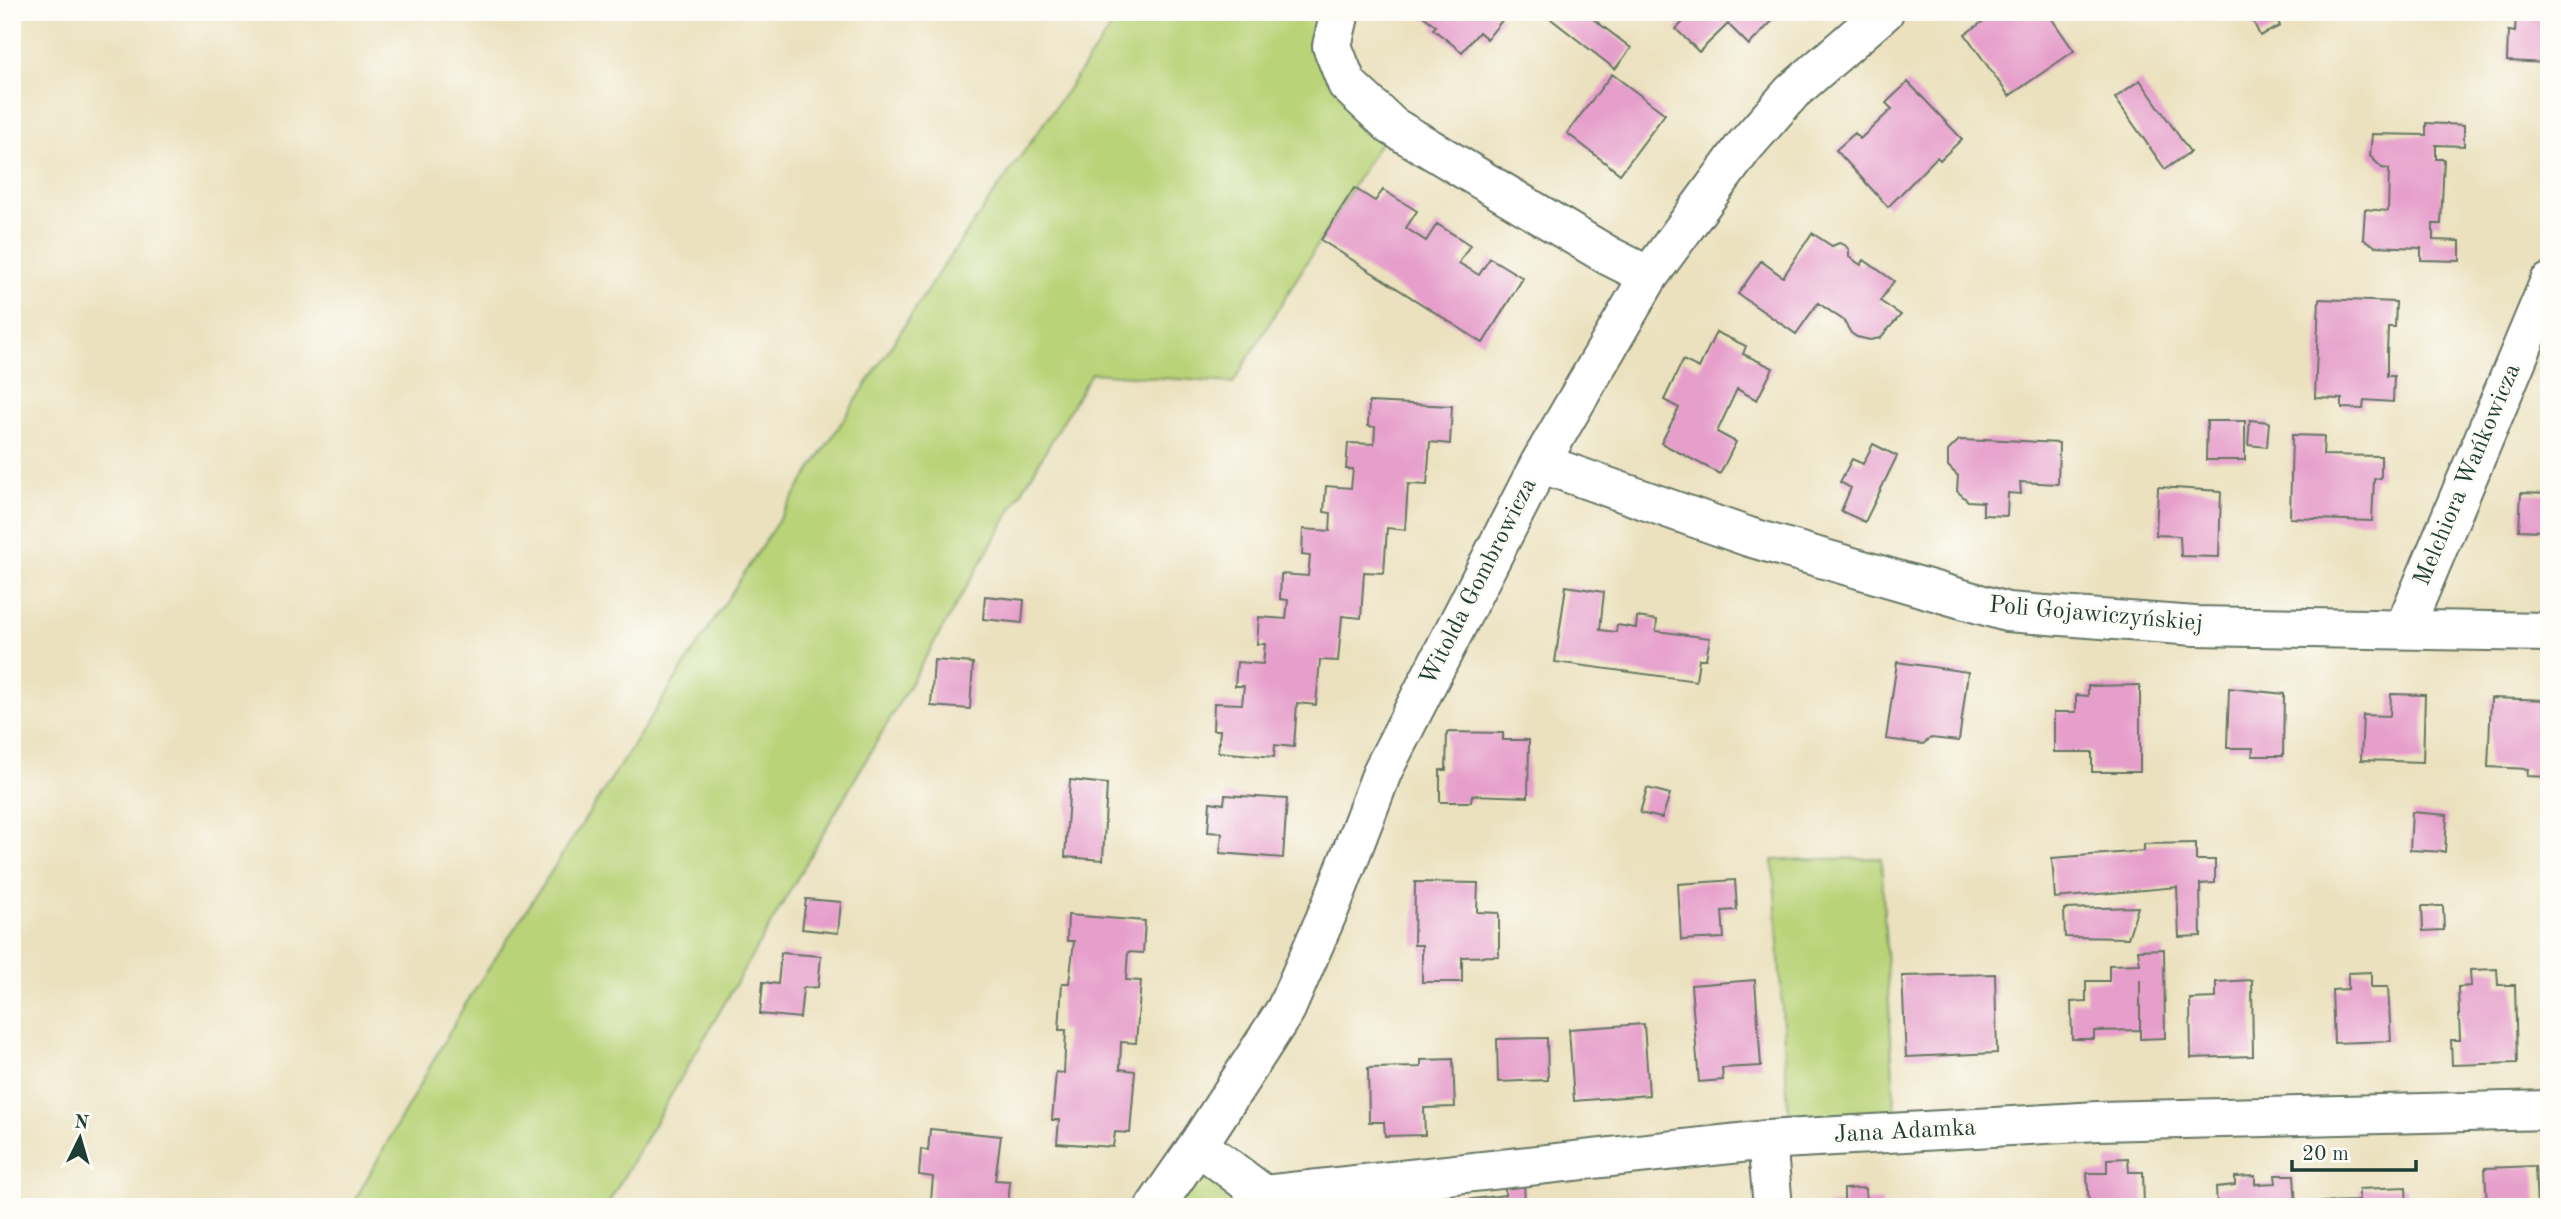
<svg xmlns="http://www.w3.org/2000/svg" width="2561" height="1219" font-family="'Old Standard TT',serif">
	<rect width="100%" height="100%" fill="#fdfcf7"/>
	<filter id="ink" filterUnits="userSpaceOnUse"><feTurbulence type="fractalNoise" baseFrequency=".0143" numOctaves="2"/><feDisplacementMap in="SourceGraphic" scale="14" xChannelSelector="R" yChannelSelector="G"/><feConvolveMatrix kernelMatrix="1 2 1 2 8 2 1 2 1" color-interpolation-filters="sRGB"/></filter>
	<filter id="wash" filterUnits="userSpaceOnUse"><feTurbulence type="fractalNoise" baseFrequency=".00686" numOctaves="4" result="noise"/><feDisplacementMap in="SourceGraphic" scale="28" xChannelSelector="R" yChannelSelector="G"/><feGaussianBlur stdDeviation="1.57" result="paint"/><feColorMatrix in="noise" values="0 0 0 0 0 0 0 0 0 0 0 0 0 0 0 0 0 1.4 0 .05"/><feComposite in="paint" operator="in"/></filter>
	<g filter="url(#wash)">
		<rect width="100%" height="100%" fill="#ebe1be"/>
		<path fill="#b9d378" stroke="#6c8856" stroke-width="2" d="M1122,12H1340L1332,46L1392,126L1379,144L1233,383L1091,373L606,1207H351L463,1008L937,275Z
			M1881,858L1896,1133L1790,1139L1773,860Z
			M1198,1145L1263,1207H1155Z"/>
		<g id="blocks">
			<path fill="#e69fcb" d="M1418,12H1495L1503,19L1487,39L1479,32L1462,52L1433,29L1436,26Z
				M1542,12H1584L1631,48L1615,69Z
				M1693,12H1781L1749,45L1728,24L1699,52L1676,29Z
				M1997,12H2047L2074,51L2009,96L1965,34Z
				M2249,12H2274L2280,26L2260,36Z
				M2516,12H2549V63L2507,61L2508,31L2515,32Z
				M1612,74L1665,114L1620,174L1567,133Z
				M2140,80L2190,152L2165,169L2115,98Z
				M1908,82L1962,139L1940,160L1937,157L1888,207L1836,150L1855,133L1860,139L1892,109L1886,103Z
				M2426,123L2464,125V146L2436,145V159H2444L2441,224H2433V240L2460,241V261L2421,260V248L2375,246L2363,239L2365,209L2388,211L2389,169L2382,168L2370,156L2372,134L2426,135Z
				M1354,188L1375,201L1383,190L1417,211L1406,228L1426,241L1437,224L1470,245L1459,263L1479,275L1490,258L1523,278L1483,343L1321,240Z
				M1812,233L1832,246L1839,243L1845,245L1849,250V257L1861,265L1864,260L1894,281L1880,301L1901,315L1880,338L1870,340L1857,337L1851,333L1843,320L1818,303L1796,334L1738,294L1761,261L1783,277Z
				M2319,299L2396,302L2395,327H2388L2387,352V376H2394L2393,402L2364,400L2363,409L2342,408V399L2315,398Z
				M1716,332L1746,346L1743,354L1773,368L1757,400L1737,389L1717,432L1736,442L1720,474L1661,443L1679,408L1664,400L1683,360L1699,368Z
				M1369,402L1452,406L1450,444L1430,442L1427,485L1408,484L1405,530L1387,528L1384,573L1364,572L1361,618L1342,616L1338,661L1320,660L1316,705L1297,703L1294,747L1275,745L1274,757L1218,752L1220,730H1213L1214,703L1242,704L1244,686H1235L1237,662L1263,664L1265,644H1257L1259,617L1286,619L1288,600L1280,599L1281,574L1308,576L1310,556L1302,555L1303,529L1330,531L1331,513L1324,512L1326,486L1351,488L1353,469H1346L1348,443L1374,444L1375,427L1368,426Z
				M2250,420L2269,422L2267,447L2248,445Z
				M2207,421H2245V460H2206Z
				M2292,435L2324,436L2323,455L2381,456V478L2374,479L2372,521L2290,518Z
				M1984,439L2059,443L2058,484L2020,482L2021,494L2008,493L2007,516L1983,515V502L1968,501L1957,491L1958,476L1948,466V451L1959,440L1984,441Z
				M1873,444L1897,456L1865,522L1841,511L1851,488L1840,482L1852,459L1863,464Z
				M2158,487L2221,491L2219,557L2181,556L2180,536L2156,535Z
				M2521,493L2549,494V558H2541L2542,531L2519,530Z
				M1566,586L1604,592L1600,630L1616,632L1617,625L1636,628L1637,617L1657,620L1656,631L1710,638L1706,659H1699L1696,681L1555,662Z
				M985,596L1024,600L1022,623L983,619Z
				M934,660L973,663L970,709L931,706Z
				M1897,662L1968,672L1959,741L1931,738L1923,744L1886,739Z
				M2140,685V772H2092V752H2054V712H2076V695L2088,696V686Z
				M2229,688L2284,694L2283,756H2252L2253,748H2227Z
				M2391,694L2425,695L2423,762L2361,760L2363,715L2390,716Z
				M2491,698L2549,700V777L2527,776L2528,769L2488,767Z
				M1447,732L1503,733V740H1529L1528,797L1472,795L1471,802H1440V770H1446Z
				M1070,780L1107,784L1103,860L1065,857Z
				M1647,788L1670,794L1662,818L1640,813Z
				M1225,795L1287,799L1283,858L1220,853L1222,833L1208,832L1210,802L1224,804Z
				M2412,812L2447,815L2445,852L2410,850Z
				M2196,843V860H2215V883L2200,884L2201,936L2179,937L2177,887L2055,898L2052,858L2144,851V844Z
				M1735,880L1737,910L1722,911L1724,938L1681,940L1678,884Z
				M1415,882L1478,883L1477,912L1499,913V956L1462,957V982H1422V945H1414Z
				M806,899L841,902L838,933L802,929Z
				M2422,906H2443L2444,930L2423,931Z
				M2138,907L2128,938L2065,937L2064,909Z
				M1068,915L1145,921L1143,953L1128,952L1126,980L1141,981L1136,1043L1121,1042L1120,1069L1135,1071L1130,1133L1115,1132L1113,1147L1057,1143L1059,1120H1052L1056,1072L1064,1073L1066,1030H1059L1062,983H1069L1074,941H1067Z
				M2164,949L2165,1038L2140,1039V980V1030L2094,1031V1039H2072L2071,1002L2086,1001V981H2109V965L2140,964L2138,950Z
				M781,953L821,956L818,987L803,988L800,1018L760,1014L763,982L778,984Z
				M2497,969L2498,985H2515L2517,1063L2452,1065L2451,1040H2460L2458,987L2471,986L2470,970Z
				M2371,972V987H2388L2391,1041L2334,1043L2332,990L2348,989V973Z
				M1995,974L1997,1053L1906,1057L1902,976Z
				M1755,980L1761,1066L1722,1068L1723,1080L1699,1082L1691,985Z
				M2252,980L2253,1056L2191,1058L2190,999L2216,998V982Z
				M1644,1024L1649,1095L1574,1101L1569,1029Z
				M1547,1038L1548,1080L1498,1082L1497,1039Z
				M1453,1059L1455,1107L1424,1108L1425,1135L1385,1136L1384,1122H1369L1368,1068L1421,1067V1060Z
				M930,1129L1001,1136L995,1180L1010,1181L1008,1207H938L939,1200H931L933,1177L919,1175L921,1149L928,1151Z
				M2128,1158L2129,1172H2143L2144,1207H2089L2087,1173H2107V1159Z
				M2535,1166L2537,1207H2487L2485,1168Z
				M2275,1175H2294L2296,1207H2217L2216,1187L2235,1185V1177L2255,1176V1184L2276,1183Z
				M1524,1180L1525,1207H1415V1204H1466V1200L1505,1195V1182Z
				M2406,1187L2407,1207H2322V1202L2359,1201V1189Z
				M1865,1188L1866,1202L1882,1201L1883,1207H1827V1204H1844V1189Z"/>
		</g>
	</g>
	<g filter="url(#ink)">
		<use href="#blocks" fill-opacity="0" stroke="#667664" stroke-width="2"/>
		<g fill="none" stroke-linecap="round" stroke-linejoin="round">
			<g stroke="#667664" stroke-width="42">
				<path id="street" d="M1340,12L1332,46L1347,84L1392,126L1609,256L1649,276
					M1540,463L1749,537L2007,612L2195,626L2549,632
					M2404,629L2549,283
					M1767,1140L1773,1207
					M1198,1145L1264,1195L1263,1207
					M1264,1195L1767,1140L2098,1121L2549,1110
					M1155,1207L1198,1145L1286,1009L1332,903L1383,770L1540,463L1649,276L1743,148L1792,92L1884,12"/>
			</g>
			<use href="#street" stroke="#fff" stroke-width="38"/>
		</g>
	</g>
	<g text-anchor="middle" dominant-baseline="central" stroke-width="6" stroke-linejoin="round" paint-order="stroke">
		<g font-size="24" fill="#1f3d34" stroke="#fdfcf7">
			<text transform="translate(2468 475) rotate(-67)">Melchiora Wańkowicza</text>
			<text transform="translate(1479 582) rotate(-63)">Witolda Gombrowicza</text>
			<text transform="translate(2096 615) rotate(5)">Poli Gojawiczyńskiej</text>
			<text transform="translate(1905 1132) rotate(-3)">Jana Adamka</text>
		</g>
	</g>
	<rect width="2561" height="1219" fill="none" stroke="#fdfcf7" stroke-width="42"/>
	<g transform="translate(80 1138) rotate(5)" stroke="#fdfcf7" stroke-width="5" paint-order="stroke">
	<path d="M0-5L12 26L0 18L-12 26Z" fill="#1f3d34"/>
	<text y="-10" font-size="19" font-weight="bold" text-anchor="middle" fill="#1f3d34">N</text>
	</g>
	<path d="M2292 1160v10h124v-10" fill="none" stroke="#1f3d34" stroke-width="3.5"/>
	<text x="2302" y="1160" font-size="21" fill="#1f3d34" stroke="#fdfcf7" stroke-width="5" paint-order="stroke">20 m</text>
</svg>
